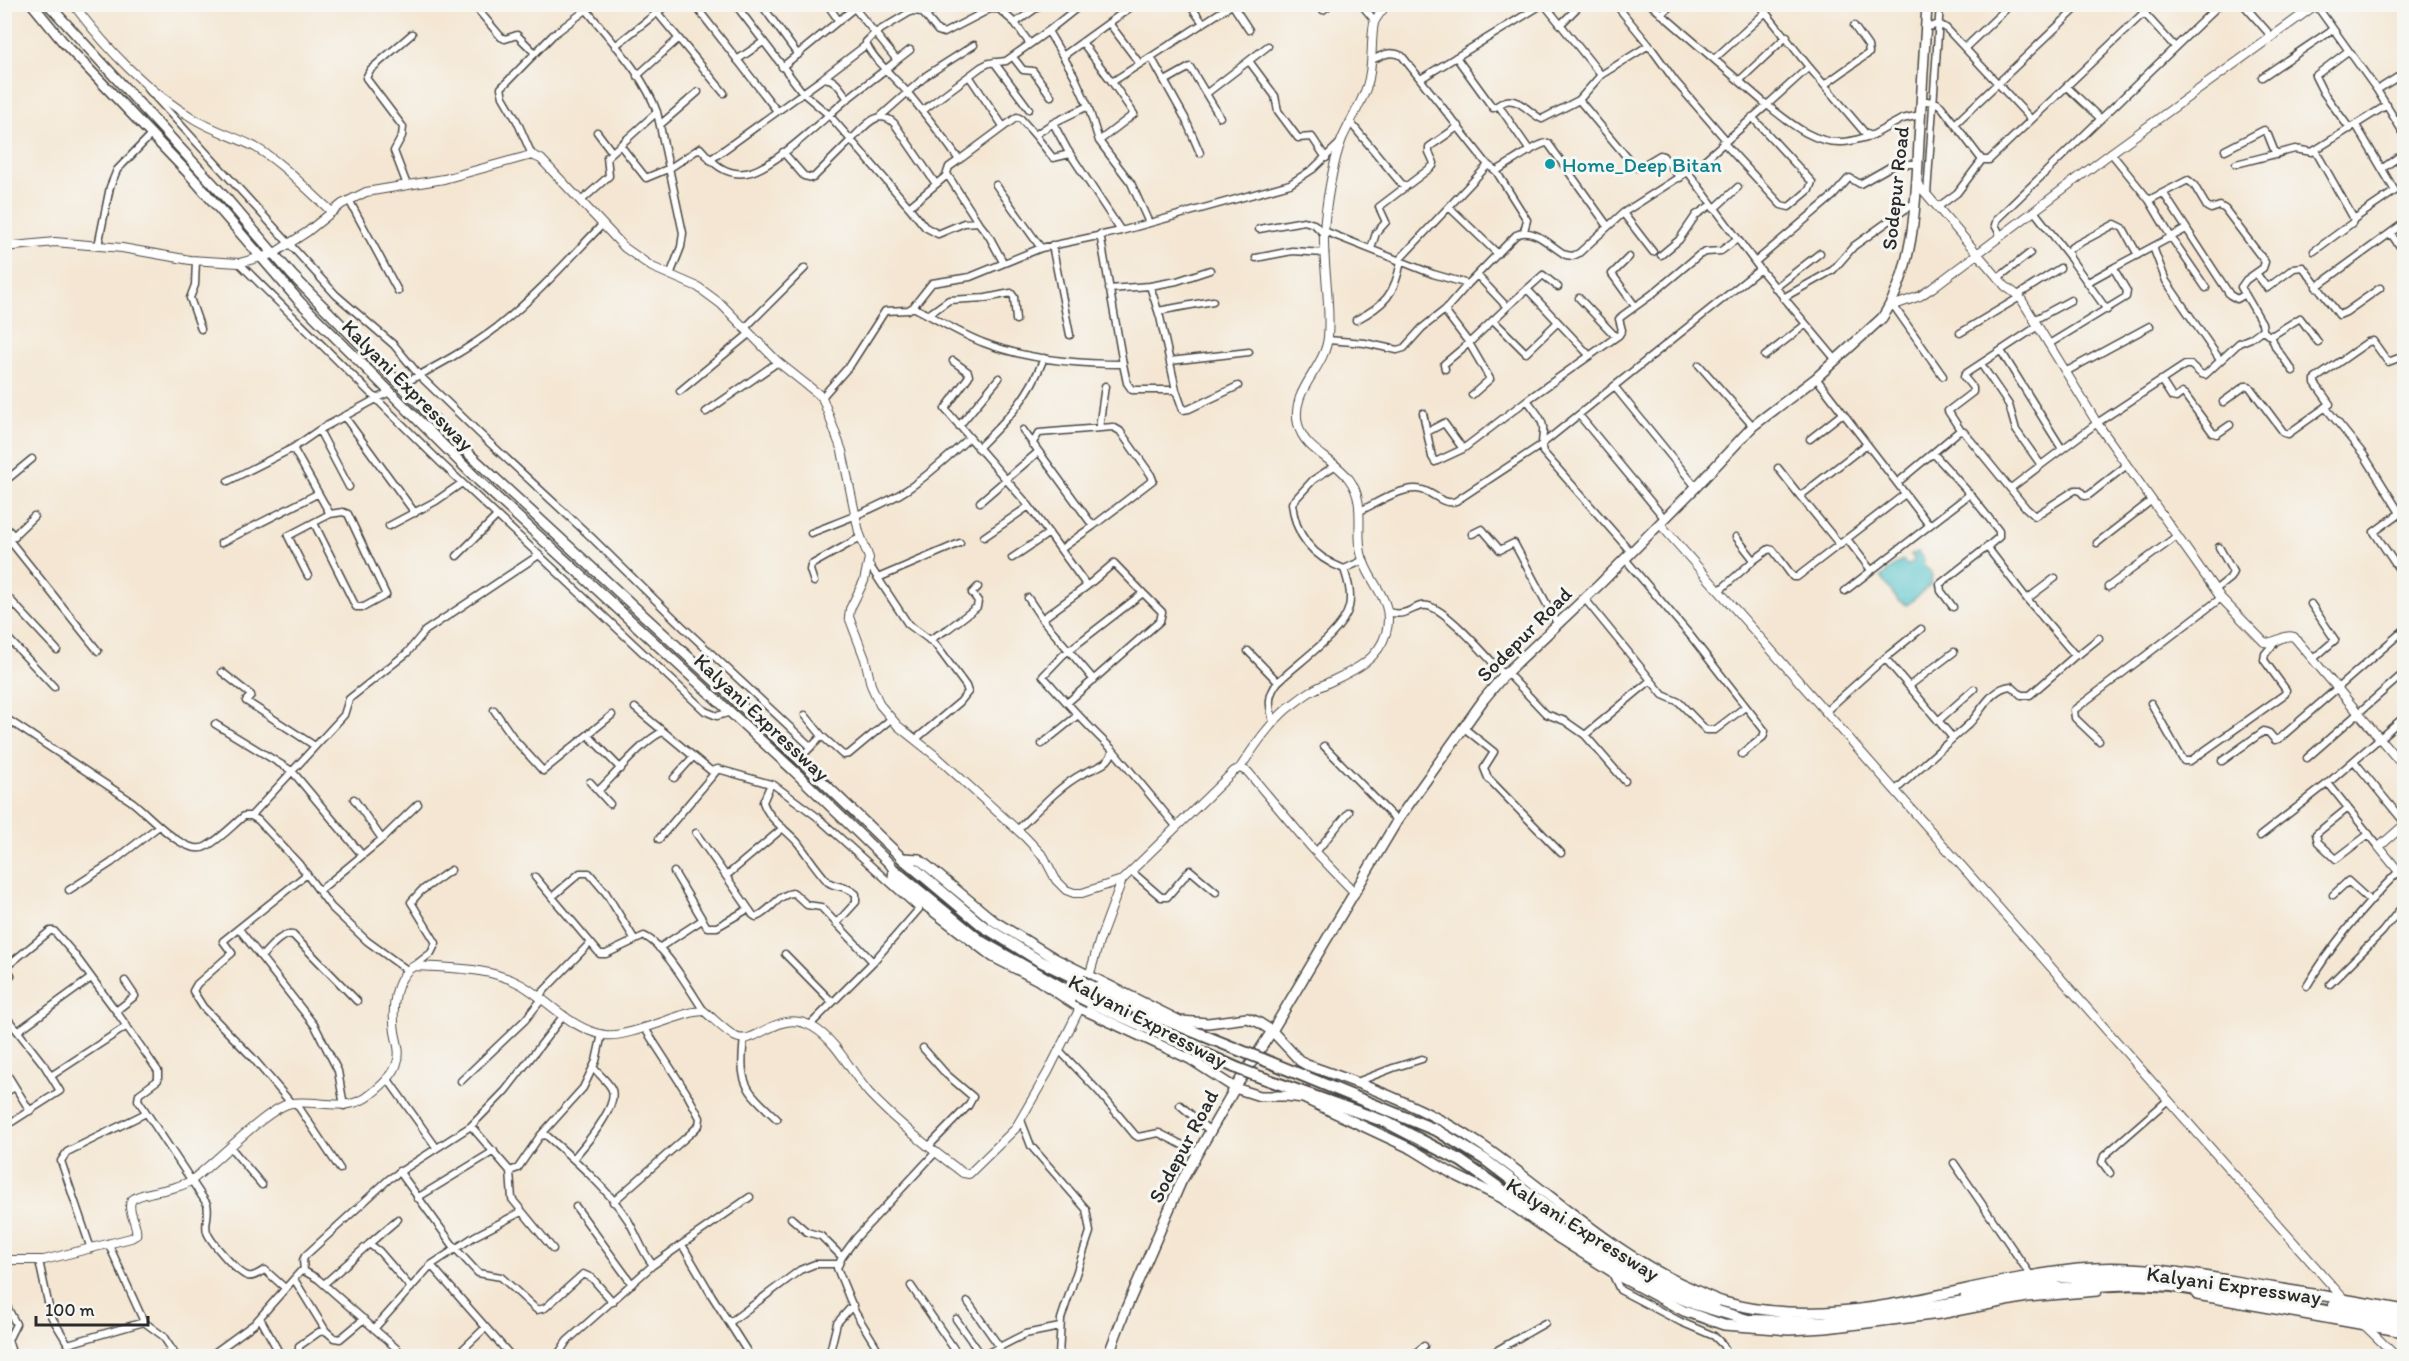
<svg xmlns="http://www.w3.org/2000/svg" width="2409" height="1361" font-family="Itim,sans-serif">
	<rect width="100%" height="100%" fill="#f6f6f2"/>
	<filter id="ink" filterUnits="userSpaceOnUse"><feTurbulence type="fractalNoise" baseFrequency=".0167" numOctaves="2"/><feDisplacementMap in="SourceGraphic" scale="12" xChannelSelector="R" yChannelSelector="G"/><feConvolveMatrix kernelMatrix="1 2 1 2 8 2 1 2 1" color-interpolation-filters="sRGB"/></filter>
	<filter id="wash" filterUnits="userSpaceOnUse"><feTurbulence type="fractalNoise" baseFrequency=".008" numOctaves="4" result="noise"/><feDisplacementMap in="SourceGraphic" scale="24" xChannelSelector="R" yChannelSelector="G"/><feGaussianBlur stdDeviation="1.35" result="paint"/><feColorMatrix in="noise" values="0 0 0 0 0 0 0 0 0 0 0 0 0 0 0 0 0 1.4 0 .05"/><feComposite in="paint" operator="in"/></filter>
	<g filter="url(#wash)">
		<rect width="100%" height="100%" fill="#f4e6d2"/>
		<path fill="#56c4cb" stroke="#40787b" stroke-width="1.5" d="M1918,552L1923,558V565L1932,573L1931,584L1907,605L1898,601L1881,577L1902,560L1908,566L1915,559L1911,555Z"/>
	</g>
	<g filter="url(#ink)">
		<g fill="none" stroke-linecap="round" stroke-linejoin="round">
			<g stroke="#494744" stroke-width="9">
				<path id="minor" d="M473,4L501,37L505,39L517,35L535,53
					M549,4H550
					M582,4C608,38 643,72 657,112L683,233L681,247L670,275
					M650,4L724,93
					M694,4L777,111
					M735,4L803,93L829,115L851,140L813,178L804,176L783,152
					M761,4L798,55
					M827,4L839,21
					M851,4L875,33L912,11L922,12L938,31L944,33L990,9H999L1015,23L1030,44L1048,31L1074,75L1088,106L1099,141L1131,183L1149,223
					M1189,4L1203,23
					M1232,4L1249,30
					M1319,4L1323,10L1331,4
					M1361,4L1375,21
					M1463,4L1471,8L1478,4
					M1544,4L1601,75L1649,45L1617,6L1619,4
					M1650,4L1767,105L1809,67L1865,133L1871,136L1902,119L1920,115
					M1759,4L1809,67
					M2136,4L2175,47
					M2243,4L2272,37
					M2316,5L2377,90L2404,73
					M1661,14L1673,4
					M926,16L941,4
					M1015,23L1042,4
					M1109,23L1140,64
					M1560,25L1581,4
					M1926,28L1939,24L1946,28L2031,119
					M1048,31L1082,4
					M1082,42L1112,82
					M1649,45L1675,81L1726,140
					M615,46L668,4
					M1965,48L2010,5
					M2348,51L2315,76L2323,92L2350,129
					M1063,56L1135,4
					M1013,57L1023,70L1033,71L1051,96
					M1151,57L1185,118L1200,153
					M1456,57L1493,108C1498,106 1502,102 1506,101C1518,97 1532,115 1542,119L1579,100
					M1714,59L1766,12
					M737,60L763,42
					M897,60L910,50
					M1372,60C1383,55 1390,50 1402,56L1488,165L1496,171C1508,165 1539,142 1548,143L1607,225
					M1249,61L1275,96L1278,111L1298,138L1312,137L1326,158
					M994,62L1029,109
					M782,67L853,9
					M1601,75L1579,100L1635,167L1638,168L1660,155L1663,156L1680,178
					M637,76L678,39
					M969,76L1003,126
					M824,77L866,45
					M2262,77L2333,29
					M1422,78L1543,4
					M1165,81L1190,67L1220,117
					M1739,81L1787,36
					M1824,85L1869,53L1868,46L1854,26
					M2067,87L2101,119
					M147,88L336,295L394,345L419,375L480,434L591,537L683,627L810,746
					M2377,90L2404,134
					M1207,93L1268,46
					M1921,100L1937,103L1941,106L1982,160H1989L2153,4
					M1088,106L1053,123L1067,149L1121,231
					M1499,106L1530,151
					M922,111L981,67L989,63L1006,61L1030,44
					M881,116L927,75L974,45
					M1350,122L1405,188
					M661,124L698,92
					M1955,124L2081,4
					M597,132L612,152
					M1035,135L1053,158L1070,154
					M1099,141L1134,114L1112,82L1233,4
					M1723,142L1781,205L1789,207L1809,190L1812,182L1752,117
					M620,145L646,178L670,168L700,148C713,163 725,176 746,173C772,170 824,118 846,100C863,86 881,74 897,60L875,33L866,42C869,56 897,80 907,92C925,114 943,136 959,160L949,167L946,176L909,207L925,227L938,234L964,223L978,222L989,236L1003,262
					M2225,150L2264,130L2268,135L2276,155
					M532,155L517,121L503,97L501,88L553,35L586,10
					M710,160L822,79C835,76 841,90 848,99
					M959,160L1017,117L1021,119L1035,135L1053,123
					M2236,164L2295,149L2312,152L2387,105
					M2383,168L2404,153
					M1496,171L1527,220L1524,231
					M1688,172L1760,269L1836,360
					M947,174L978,222
					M407,185L394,151L402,136L403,127L366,78L370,70L412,34
					M996,185L1041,248
					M1927,194L1940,4
					M2164,194L2230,295L2237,299L2244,295
					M349,200L398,291
					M2149,200L2171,237L2206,288
					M581,201L609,176L607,157L657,112
					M909,207L851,140C864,128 877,107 894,123L936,184
					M1449,207L1498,254
					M1938,207L1957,193L1982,160
					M1714,209L1738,187
					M2034,211L2069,256
					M1623,213L1653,252
					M2354,219L2395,191L2356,125
					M1259,229L1304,221L1314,224L1324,234
					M1324,231L1433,274L1468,284L1516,235C1534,226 1551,247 1566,255L1573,256L1579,253L1623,213L1701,163L1767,105C1789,122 1813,144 1843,142C1852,142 1861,138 1871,136
					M2391,234L2404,252
					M2001,236L1995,225L1997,219L2220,4
					M1052,245L1070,335
					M98,246L110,187L117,170L151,135
					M2153,247L2166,281L2220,360
					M1371,249L1376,233L1386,222L1379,207L1433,166L1434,163L1429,152V147L1459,126
					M2314,251L2352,223L2354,219L2315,150
					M1661,255L1679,240L1696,215L1711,205
					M1629,257L1612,274L1635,306
					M1256,258L1292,251L1325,253
					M196,260L195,285L190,298L201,329
					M1399,260L1488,165
					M1755,262L1833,196L1848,179L1850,178L1860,184L1895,164H1917
					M239,263L441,463L705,711L717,716L731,712
					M2256,273L2267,288L2294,268L2303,267L2339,315L2346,312L2380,288
					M1477,275L1507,307
					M1998,278L2030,253
					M2088,282L2115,267
					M1468,284L1446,309L1447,314L1469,343L1507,307L1543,275L1558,287
					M1150,286L1177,281L1210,270
					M2316,287L2404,223
					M1775,288L1820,253
					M1109,289L1150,286L1160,317L1176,390L1183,410L1189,409L1238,386
					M1527,289L1589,355
					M2018,295L2060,268
					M1579,298L1616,337
					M1783,298L1833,270L1854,246L1914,203
					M1893,305L1943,376
					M913,307C937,319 960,334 984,343C1026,359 1078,364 1123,364L1100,234
					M2107,310L2070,258L2068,251L2072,247L2115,224L2123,228L2138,255
					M1158,311L1213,301
					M928,315L949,300L986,298L1011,293L1014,297L1016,320
					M1356,320C1385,305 1395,294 1401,261
					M1493,320L1526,353L1558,322
					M2034,320L2071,300
					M744,329L805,268
					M2262,330L2268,335H2273L2300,318L2318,342
					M1960,333L2020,297
					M2271,336L2276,348L2293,371
					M1328,340L1365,343L1397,350L1404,348L1422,328L1446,309
					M2049,344L2126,297L2127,291L2115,271V267L2186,229
					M2001,351L2062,449
					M1765,356L1805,325
					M953,361L968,372L969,376L945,409L1029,506L1087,586L1114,563L1143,593
					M1170,361L1249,352
					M1123,364L1127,383L1132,390H1176
					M1981,364L2009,405L2016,430L2041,465L2097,423L2185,365H2191L2201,374L2205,375L2239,343L2251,338L2263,329L2262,323L2241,287L2246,280L2263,268L2265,262L2225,209L2220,206L2211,209L2207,207L2194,185L2188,180L2149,200L2111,153
					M1699,365L1753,426
					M1445,369L1444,364L1469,343L1490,379L1472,395
					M2067,371L2150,326
					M1816,378L1897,483L1933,453L1970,494L1999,531V537L1987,547L2027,599L2074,654L2078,655L2099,638
					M2161,380L2172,397L2176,398L2182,393L2185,395L2213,433L2217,434L2230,425
					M401,385C435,367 469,349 500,325C537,295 569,259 602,225
					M1614,386L1696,487
					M680,391L749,334
					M822,397L851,364L885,311L908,310L913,307L932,283L970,277L1041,248L1121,231L1290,184L1313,169L1339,144
					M1527,400L1619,335L1622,330L1619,319L1622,316L1651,295L1699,255L1706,252L1721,251L1737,239
					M2223,402L2245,386H2249L2284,433L2288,434L2330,404L2315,383V379L2368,342L2373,341L2388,362L2404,356
					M2326,408L2364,455L2400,513L2374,532L2404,577
					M706,412L778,362
					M1423,413L1432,457L1435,462L1463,449L1527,400C1533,408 1542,418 1543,427C1544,436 1540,443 1543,452L1631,552
					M1579,415L1665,519
					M344,416L415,513
					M959,426L999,378
					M1099,428L1105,386
					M1023,430L1093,526L1061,549
					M1961,431L1948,411L1973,392V388L1964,377L1965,374L2038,326
					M1427,432L1444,423L1463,449
					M1810,439L1843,413
					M1032,444L1039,433L1113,427L1120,431L1151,475L1153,480L1093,526
					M978,448C1009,417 1028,399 1044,358
					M1933,453L1959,431L1964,432L2026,508L2035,516L2075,490H2079L2085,496L2089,495L2127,465
					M1778,468L1800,496L1867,444
					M228,481L293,448
					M4,482L32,459
					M1897,483L1929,525
					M349,487L319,430L391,391
					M2011,488L2041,465
					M1800,496L1840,545
					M980,502L1038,452
					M1360,511C1377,503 1399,488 1417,489C1431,489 1443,507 1456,501L1541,445L1760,269
					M314,523L356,607H364L386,595L348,514L343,512L330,514L293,448L319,430
					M4,525L15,537
					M389,526L436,501L462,483
					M811,533C843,520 879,508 908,489C930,474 950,455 969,438
					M1472,534L1482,529L1500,550L1514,543L1558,625
					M984,537L1029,506
					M1736,537L1754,560L1769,549L1773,550L1793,577H1797L1905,494
					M1847,539L1871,570
					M10,541L98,651
					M221,543L317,494
					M2097,543L2152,500
					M4,545L34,516
					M457,556L497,516
					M1012,558L1049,533
					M1625,559L1689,634L1765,731L1763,737L1742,754
					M868,563L908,624L935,644L966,686L968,692L960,702L916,739
					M1344,569L1364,560
					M308,576L288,536L330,514
					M878,578L960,543
					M814,582L810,570L811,565L861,537
					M2108,587L2177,536
					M2215,590L2230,578L2233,572L2219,547
					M1719,591L1754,560
					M1845,591L1970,494
					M4,593L57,650
					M1028,598L1042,619L1094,680
					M1585,599L1663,695L1679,702L1706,730H1715L1745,707
					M2027,599L2055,578
					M2311,604L2335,640L2313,659
					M1953,607L1941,591L1940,584L1987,547
					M1388,612C1410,618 1414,603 1428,606C1448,610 1489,659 1504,675
					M1042,619L1087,586
					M4,634L54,687
					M929,640L948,629L977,607L978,601L972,593L978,587
					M1248,651L1278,682C1297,663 1343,633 1349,607C1352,594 1348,581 1344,569C1313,557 1295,536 1292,503L1313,480L1336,465
					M1885,658L1952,737
					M222,672L251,695L246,701L315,746
					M1507,673L1546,714L1565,721L1585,735L1625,781
					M1909,686L1954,652
					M2151,703L2182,758L2184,761H2190L2285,694L2286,690L2264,660L2265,654L2276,641
					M635,708L664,732
					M494,710L515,740L543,771L612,715
					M1825,712L1885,658L1921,629
					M805,715L822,736L843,755L849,754L891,719
					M4,717L131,801C148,813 186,859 207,846C220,839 232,826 244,816H251L258,820L299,864L331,907L367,941L407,970
					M1938,721L1974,689
					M1273,722C1269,705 1267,696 1278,682
					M215,724L292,771L362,855
					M1464,728L1494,752L1484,768L1488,778L1561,853
					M588,735L621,769
					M1585,735L1651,680
					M2099,741L2075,718L2074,710L2221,598
					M1042,744L1078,715
					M1324,746L1397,821
					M1113,750L1175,825
					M2307,758L2404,673
					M799,759L822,736
					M2222,761L2264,731L2269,733L2275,740L2279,739L2404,630
					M2354,761L2404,822
					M674,778L693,757
					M590,782L610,804
					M2328,783L2379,847
					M770,786L763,802C769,820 787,830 798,843C808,856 817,870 828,882C838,889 843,883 856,894V902L836,924
					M598,791C612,778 649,734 664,732L711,771L718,769L774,785L816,816L919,909L873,962L810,1025
					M1895,791C1919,768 1943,747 1968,725C1981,713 1990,688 2011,686L2021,695H2030L2076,655
					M354,799L382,839
					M2348,808L2316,834L2318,842L2336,859L2369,834
					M251,816L344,715L349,699L407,653L425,631L539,555
					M1018,829C1037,811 1058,787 1082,774C1095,767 1109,766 1113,750C1088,727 1065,701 1043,676L1063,655L1143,593L1162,612L1160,621L1067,703
					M696,833L753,915L756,917C770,912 779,893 794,893L807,905L821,907L873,962
					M2260,836L2328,783L2404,717
					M659,839L718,769
					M1316,852L1349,812
					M1131,871L1161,897H1167L1190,870L1216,892
					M674,872L707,927H717L748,909
					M726,876L783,828
					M535,877L600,954H606L644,936C664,944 691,992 704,1011
					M69,890L111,863L159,826
					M319,891L382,839L418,804
					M2333,895L2348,881L2370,901
					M552,897L580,873H589L606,893L635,940
					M239,929L315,1026L338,1071L344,1106
					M659,948L702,920
					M785,954L832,1002
					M2404,954V956
					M261,957C269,949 281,932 293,935L357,1001
					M414,966L431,953L436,943L411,902L421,891L451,870
					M4,981L11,975L6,967L50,931H54L74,954L116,1011L158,1071V1080L139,1094L138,1100L207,1204C210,1214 204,1223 207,1232C210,1241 238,1274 248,1276C253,1278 260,1272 265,1270L285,1288
					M2330,984L2382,932L2404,904
					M2307,986C2332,944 2364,906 2399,871
					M538,997L590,943
					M116,1011L135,996L125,981
					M4,1014L44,1065L60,1091L4,1127
					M18,1031L91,978
					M744,1038C739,1084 744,1088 777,1119
					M923,1048L946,1074L973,1097L968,1106L928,1147
					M1059,1050L1100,1093L1135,1135L1138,1137L1159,1133L1198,1153
					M4,1069L30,1111
					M51,1076L127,1026
					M387,1078L436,1147
					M461,1081L525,1020L542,999
					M1357,1082L1393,1068L1422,1059
					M4,1093L15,1087
					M291,1103L252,1057L203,1007L193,991L197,984L232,953L223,941L307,874
					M296,1103L340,1169
					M1180,1105L1211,1132
					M1021,1120L1031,1146L1086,1209L1090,1232L1061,1319L1059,1356
					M471,1126L510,1171L518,1168L540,1136L583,1088L596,1061L602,1034
					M540,1136L546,1135C575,1160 607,1188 628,1220C637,1235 642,1252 653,1265L681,1245L684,1248L712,1296L750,1356
					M231,1148L262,1185
					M573,1159C584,1146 618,1108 612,1090C609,1082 599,1075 594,1068
					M1954,1163L2031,1276
					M399,1171L455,1248L478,1273L501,1277L537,1310L545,1308L583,1274L592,1278L613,1302
					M510,1171L512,1199L553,1249
					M2110,1173L2102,1162L2104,1156L2168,1100
					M417,1198L494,1151
					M613,1202L691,1133L699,1125L700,1118L686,1092L644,1027
					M576,1207L632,1284
					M791,1218L807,1232L821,1236L842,1257
					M108,1243L144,1322L163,1336L176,1356
					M369,1244L398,1219
					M681,1245L750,1197
					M91,1249L61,1161L67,1152L146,1113
					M39,1261L51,1316L68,1344L144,1322
					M431,1265L511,1356
					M304,1271L303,1260L305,1256L389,1179L471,1126L505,1091L564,1015
					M1611,1271L1620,1290L1681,1322L1714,1336L1723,1345L1728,1356
					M294,1279L326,1331
					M324,1284L369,1244L379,1251L411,1288
					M911,1286L959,1356
					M4,1301L16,1324L8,1340L13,1356
					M968,1302L999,1346
					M260,1318L281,1356
					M956,1319L982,1356
					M729,1323L800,1270L815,1264H839
					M374,1329L431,1265L475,1236L521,1212
					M162,1356L173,1350
					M210,1356L254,1324L300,1272L304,1271L318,1279L405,1356
					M303,1356L299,1352V1346L319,1332L326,1331L334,1338L340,1339L364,1319
					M456,1356L485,1328
					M557,1356L567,1341L653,1265
					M829,1356L837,1323L853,1305
					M882,1356L855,1312L837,1268L842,1257L856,1238L935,1153
					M982,1356L1025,1334L1060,1327
					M1412,1356L1424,1346
					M1487,1356L1545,1323
					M1553,1356L1557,1354"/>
			</g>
			<g stroke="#494744" stroke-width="10">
				<path id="tertiary" d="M73,4C108,50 146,91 196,120C215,131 236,137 255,147C283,163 308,191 332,212
					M1916,182L2005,286L2020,297L2097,423L2221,598L2264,642C2276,645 2283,633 2294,637L2404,767
					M4,247L55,242L122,248L190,260L239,263L273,254L307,232L342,204L366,192L444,179L524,157L532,155L541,159L625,248L652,267L698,287L721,304L778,362L822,397L842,451L859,532L869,558L864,581L850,609L849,617L865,659L871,685L880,705L898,726L937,757L1025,837L1044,857L1056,880L1066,890L1074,893H1082L1122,880
					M1889,307L1920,296L1932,288L2111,153L2317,4
					M1660,524L2342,1297
					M1240,768C1254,747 1268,725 1288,708C1295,703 1302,697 1310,692C1337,676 1376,668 1386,633C1396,599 1367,583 1361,553C1356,528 1366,502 1349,479C1334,458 1304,451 1298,424C1290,390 1325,369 1328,337C1331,302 1323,267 1324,233C1325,209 1333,161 1342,139C1350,121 1361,104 1367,86C1374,66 1370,43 1374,23C1376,17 1383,10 1387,4
					M2404,825L2379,847L2404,878
					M4,1260H44L131,1238L136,1235C139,1225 125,1209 132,1200C141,1191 177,1191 192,1180C214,1164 269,1106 292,1103C318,1099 348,1114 371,1094C380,1087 394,1075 397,1063C401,1053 397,1043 395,1032C392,1011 393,978 414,966C450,968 490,967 522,985C549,1001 572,1030 605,1035C625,1038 672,1017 694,1012L704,1011C714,1019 725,1031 736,1037C756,1047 778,1007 813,1027C837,1041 851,1072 869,1093C897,1123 931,1149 963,1173L969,1174L1015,1129L1048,1072L1080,1008L1099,942L1122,880L1234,771L1240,768L1248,772L1311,847L1355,893
					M2363,1324L2396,1356"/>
			</g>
			<g stroke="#494744" stroke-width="12">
				<path id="primary" d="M1108,1356L1125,1311L1181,1182L1235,1088L1272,1031L1397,821L1484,699L1504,675L1601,583L1696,487L1753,426L1816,378L1882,318C1918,265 1916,185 1920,123C1922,84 1925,44 1927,4"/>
			</g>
			<g stroke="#494744" stroke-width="12">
				<path id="trunk" d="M32,4L63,42L191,176L300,302L480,482L792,769L890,864L894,870L893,877L908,892L993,957L1038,980L1080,1008L1190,1059L1235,1088L1260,1096H1287L1303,1098L1412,1149L1451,1173L1502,1198L1560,1239L1622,1278L1684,1311L1724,1325L1789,1330L1826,1328L1940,1314L2027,1297L2097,1291
					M48,4L225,197L292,275L469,454L799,759L902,858L919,859L994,921L1056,959L1180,1021L1208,1023L1247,1018L1258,1022L1272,1031L1300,1061L1307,1065C1368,1086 1430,1109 1483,1146C1552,1194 1613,1254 1691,1288C1702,1293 1713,1299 1724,1302C1842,1335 1962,1281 2078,1269C2147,1262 2215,1279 2283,1289C2324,1296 2364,1302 2404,1310
					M2197,1295L2404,1332"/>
			</g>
			<g stroke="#494744" stroke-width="14">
				<path id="motorway" d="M902,858L983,926L1038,960L1081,981
					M894,870L982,942L1077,996
					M1094,988L1131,1006L1249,1054
					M1089,1002L1239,1069
					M1262,1059L1438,1131L1484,1159L1553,1211L1653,1279L1714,1304
					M1252,1074L1386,1122L1461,1161L1564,1233L1649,1285L1694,1304L1748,1320L1822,1322L2053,1288L2136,1284L2172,1286L2315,1309L2404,1326
					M1966,1295L2060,1277L2172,1276L2313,1301
					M2334,1305L2404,1318"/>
			</g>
			<use href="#minor" stroke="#fff" stroke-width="6"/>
			<use href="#tertiary" stroke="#fff" stroke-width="8"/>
			<use href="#primary" stroke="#fff" stroke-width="9"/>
			<use href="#trunk" stroke="#fff" stroke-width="9"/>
			<use href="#motorway" stroke="#fff" stroke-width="10"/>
			<g stroke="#494744" stroke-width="14" stroke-linecap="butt">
				<path id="motorway-bridge" d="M1081,981L1094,988
					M1077,996L1089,1002
					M1249,1054L1262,1059
					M1239,1069L1252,1074"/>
			</g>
			<use href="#motorway-bridge" stroke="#fff" stroke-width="10"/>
		</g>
	</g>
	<circle fill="#0f9aa8" stroke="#f6f6f2" stroke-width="2" cx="1550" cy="164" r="6"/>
	<g text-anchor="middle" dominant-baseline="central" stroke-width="6" stroke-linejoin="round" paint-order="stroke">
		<g font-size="21" fill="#0d838f" stroke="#f6f6f2" text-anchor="start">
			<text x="1562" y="164">Home_Deep Bitan</text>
		</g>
		<g font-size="21" fill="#2b2b2b" stroke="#f6f6f2">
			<text transform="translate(1895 188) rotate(-84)">Sodepur Road</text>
			<text transform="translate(408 385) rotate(45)">Kalyani Expressway</text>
			<text transform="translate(1524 634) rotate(-45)">Sodepur Road</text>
			<text transform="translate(762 717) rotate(43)">Kalyani Expressway</text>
			<text transform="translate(1148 1021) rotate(28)">Kalyani Expressway</text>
			<text transform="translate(1183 1146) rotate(-62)">Sodepur Road</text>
			<text transform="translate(1583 1229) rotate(32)">Kalyani Expressway</text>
			<text transform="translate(2234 1285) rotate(8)">Kalyani Expressway</text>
		</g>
	</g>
	<rect width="2409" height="1361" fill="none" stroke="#f6f6f2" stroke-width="24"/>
	<path d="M36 1316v9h112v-9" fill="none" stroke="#2b2b2b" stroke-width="3"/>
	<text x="45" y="1316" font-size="18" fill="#2b2b2b" stroke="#f6f6f2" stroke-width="4.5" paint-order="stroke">100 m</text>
</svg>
